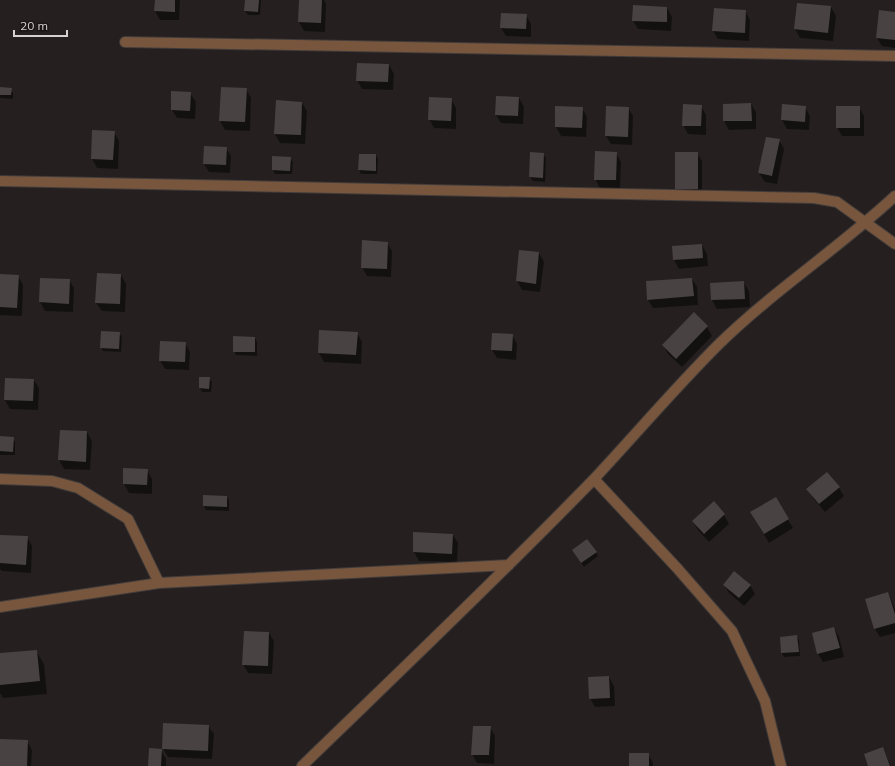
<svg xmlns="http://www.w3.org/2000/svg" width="895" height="766" font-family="Mulish,sans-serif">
	<rect width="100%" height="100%" fill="#25201f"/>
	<path fill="#0007" d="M156,0H180L179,20H160L155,11Z
		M246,0H261L260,15H248L245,11Z
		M300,0H324L326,4L325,32L304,31L299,22Z
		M831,7L836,16L833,41L800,38L795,29Z
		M667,8L672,17L671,31L638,29L633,21Z
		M745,11L750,20L749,41L718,39L713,31Z
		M895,13V48L882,46L877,38Z
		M526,15L531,24V37L506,36L501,28Z
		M389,65L394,74L393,90L362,89L357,80Z
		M0,88L11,89L13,93V99L0,98Z
		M221,88L246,89L251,98L250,131L225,130L220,121Z
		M190,93L196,102L195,119L177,118L172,110Z
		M519,98L524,107L523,124L501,123L496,115Z
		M451,99L456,108V129L434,128L429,119Z
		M302,103L307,111L305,144L280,143L275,134Z
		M751,104L756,112V129L729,130L724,121V105Z
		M701,106L706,115V135L688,134L683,125Z
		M556,107L582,108L587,117L586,137L561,136L556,127Z
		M805,107L810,116L809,130L787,129L782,120Z
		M859,107L864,116V136H842L837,127Z
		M628,108L633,116L632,145L611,144L606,136Z
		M93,131L114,132L119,141L118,169L97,168L92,159Z
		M779,140L784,149L777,184L765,182L759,173Z
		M226,148L231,156L230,173L209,172L204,164Z
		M531,153L543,154L546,158L545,182L533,181L530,177Z
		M616,153L621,162L620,189L600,188L595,179Z
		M697,153L702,161V198H681L676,189Z
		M376,155L378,159L377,174H361L359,170Z
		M290,158L293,162L292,174H275L273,170Z
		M387,243L392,251L391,277L367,276L362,267Z
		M702,245L707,254L708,266L679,269L674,260Z
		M520,251L539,253L544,262L540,292L522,290L517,281Z
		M0,275L18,276L23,285L22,316L0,315Z
		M121,275L126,284L125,312L102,311L96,303Z
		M41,279L69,280L74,288L73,312L45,311L40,302Z
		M692,279L697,287L698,305L653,308L648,300Z
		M744,283L749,291L750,307L717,309L712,300L711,284Z
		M694,314L707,327L712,336L682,367L668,354L663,345Z
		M119,333L122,337L121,352L103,351L101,347Z
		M357,333L362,342L361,364L324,362L319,353Z
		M512,335L517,344L516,360L497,358L492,350Z
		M255,338L257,342V356L236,355L234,351Z
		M185,343L190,352L189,370L165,369L160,360Z
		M209,378L212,382L211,392H202L200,388Z
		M34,380L39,388L38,410L10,409L5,400Z
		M87,432L92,441L90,470L64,469L59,460Z
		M0,437L13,438L15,442V455H0Z
		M147,470L152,479V494L129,493L124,484Z
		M839,488L844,496L825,512L813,498L808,490Z
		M227,497L229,501V511L206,510L204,506Z
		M775,498L793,528L769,543L751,513Z
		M713,503L724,515L729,524L709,542L698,530L693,521Z
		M414,533L453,535L458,543L457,562L419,561L414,552Z
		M0,536L27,537L32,546L31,573L2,571L0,569Z
		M596,552L598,556L584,567L575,554Z
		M724,585H750L755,594L744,606L729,593Z
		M888,593L895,609V633L880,637L875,629Z
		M834,628L839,637L844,657L823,662L818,654Z
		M269,633L274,641L272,674L248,673L243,664Z
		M796,636L799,640L800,656L784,657L782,653L781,637Z
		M36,651L44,664L47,694L3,698L0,693V654Z
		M609,677L614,686L615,706L595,707L590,698Z
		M208,726L214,734L212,759L168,757L163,749Z
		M490,727L495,736L494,764L477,763L472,754Z
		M27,741L32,750L31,766H0Z
		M883,749L891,766H869Z
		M161,750L166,759V766H149Z
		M648,754L653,763V766H630Z"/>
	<path fill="#484243" d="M155,0H175V12L154,11Z
		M245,0H259L258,12L244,11Z
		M299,0H322L321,23L298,22Z
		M797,3L831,6L828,33L794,29Z
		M633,5L667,7V22L632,21Z
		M714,8L746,10L745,33L712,31Z
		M879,10L895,12V40L876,38Z
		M501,13L527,14L526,29L500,28Z
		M357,63L389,64L388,82L356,81Z
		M0,87L12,88L11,95H0Z
		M221,87L247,88L245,122L219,121Z
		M171,91L191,92L190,111L171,110Z
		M496,96L519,97L518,116L495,115Z
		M429,97L452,98L451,121L428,120Z
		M276,100L302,102L301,135L274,134Z
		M751,103L752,121H723V104Z
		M683,104L702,105L701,126H682Z
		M782,104L806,106L805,122L781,120Z
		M555,106L583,107L582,128L555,127Z
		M606,106L629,107L628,137L605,136Z
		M836,106H860V128H836Z
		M92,130L115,131L113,160L91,159Z
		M766,137L780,139L772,176L758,173Z
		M204,146L227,147L226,165L203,164Z
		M595,151L617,152L616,180H594Z
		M530,152L544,153L543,178L529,177Z
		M675,152H698V189H675Z
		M359,154H376V171L358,170Z
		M272,156L291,157L290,171L272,170Z
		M362,240L388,242L387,269L361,268Z
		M702,244L703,258L673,260L672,246Z
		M519,250L539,252L536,284L516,281Z
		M97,273L121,274L120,304L95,303Z
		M0,274L19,275L17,308L0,307Z
		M40,278L70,279L69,304L39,302Z
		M692,278L694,296L647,300L646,281Z
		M744,281L745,299L711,300L710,283Z
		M694,312L708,326L676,359L662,345Z
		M319,330L358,332L356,355L318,353Z
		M101,331L120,332L119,349L100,348Z
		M492,333L513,334L512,351L491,350Z
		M233,336L255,337V352H233Z
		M160,341L186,342L185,362L159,361Z
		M199,377H210L209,389L199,388Z
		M5,378L34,379L33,401L4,400Z
		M60,430L87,431L86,462L58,460Z
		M0,436L14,437L13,452L0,451Z
		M123,468L148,469L147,485L123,484Z
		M827,472L840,487L819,504L806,489Z
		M203,495L227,496V507L203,506Z
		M776,497L789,519L764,534L750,512Z
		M714,501L725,514L704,534L692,521Z
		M413,532L453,534L452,554L413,552Z
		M0,535L28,536L26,565L0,563Z
		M587,539L597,552L581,563L572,550Z
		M734,571L751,585L739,598L723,585Z
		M888,592L895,614V623L874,629L865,599Z
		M834,627L840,648L817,654L812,633Z
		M244,631L269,632L268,666L242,665Z
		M797,635L799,652L781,653L780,637Z
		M37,650L40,681L0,685V653Z
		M609,676L610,698L589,699L588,677Z
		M163,723L209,725L208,751L162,749Z
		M473,726H491L489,755H471Z
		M0,739L28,740L27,766H0Z
		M883,747L890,766H868L864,754Z
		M149,748L162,749L161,766H148Z
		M629,753H649V766H629Z"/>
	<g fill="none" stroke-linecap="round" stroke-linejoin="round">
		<g stroke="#413c3b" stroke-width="12">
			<path id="minor" d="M125,42L895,56
				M0,181L814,198L837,202L895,244
				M0,479L52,481L78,488L128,519L159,583
				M594,479L677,568L732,631L765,701L781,766
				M0,607L159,583L509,565
				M302,766C400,671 499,577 594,479C635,435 675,388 718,345C773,291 838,249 895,196"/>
		</g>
		<use href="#minor" stroke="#77563d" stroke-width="10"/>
	</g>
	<path d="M14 30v6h53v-6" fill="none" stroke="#d5d2d1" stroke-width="2"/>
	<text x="20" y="30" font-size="12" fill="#d5d2d1" stroke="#1c1716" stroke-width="3" paint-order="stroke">20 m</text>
</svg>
